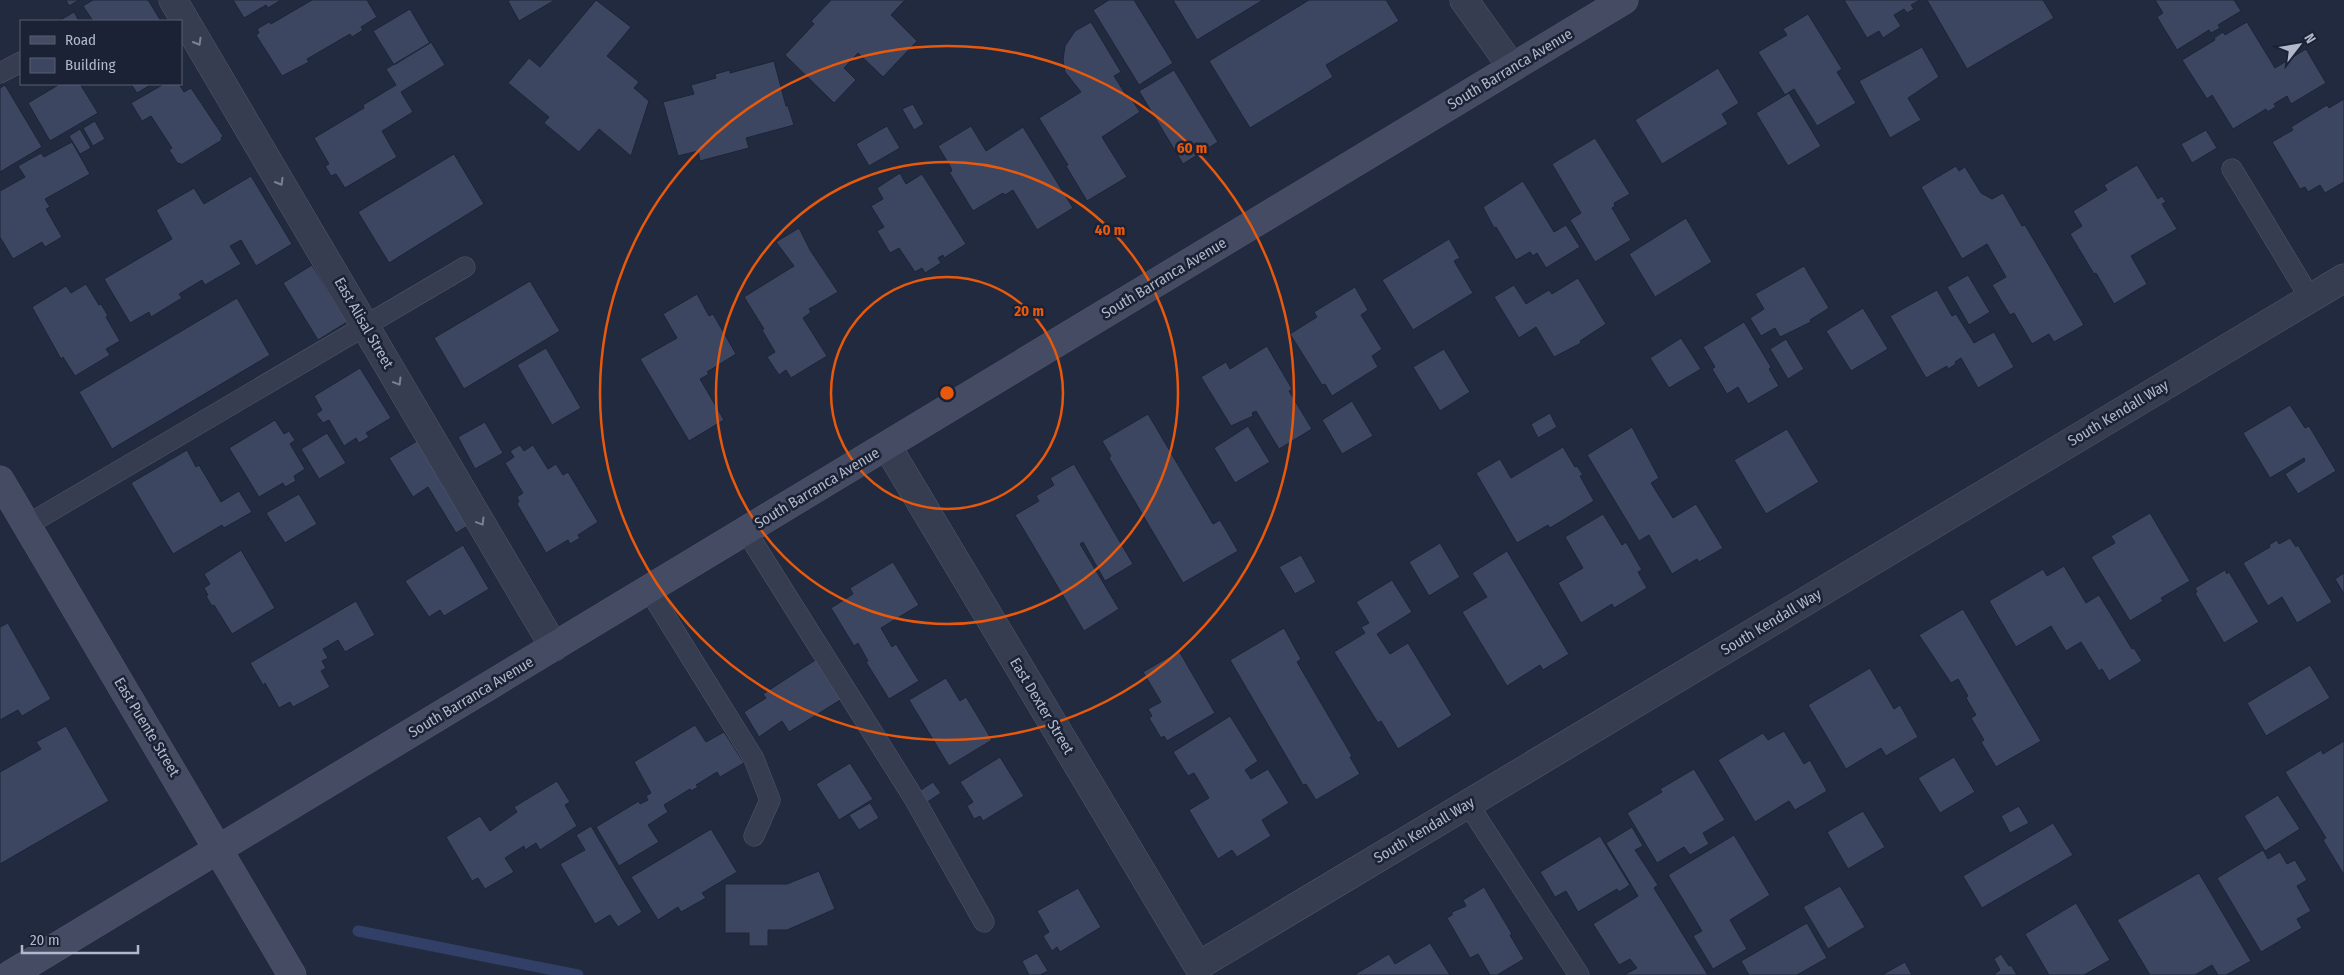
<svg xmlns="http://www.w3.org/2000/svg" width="2344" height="975" font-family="'Fira Sans Condensed',sans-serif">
	<rect width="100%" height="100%" fill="#222a40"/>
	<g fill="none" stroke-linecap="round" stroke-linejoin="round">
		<path stroke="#324067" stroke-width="11" d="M358,931L578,975"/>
	</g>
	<path fill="#3d4661" stroke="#1d2437" d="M66,0H79L69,6Z
		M93,0H148L161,21H93L83,6Z
		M233,0H281L268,8L266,5L244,18Z
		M312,0H367L377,17L361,27L363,30L352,37L350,34L307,59L309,62L282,76L256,35L259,33L257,29L269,22L271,24Z
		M510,0H555L519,21L508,1Z
		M596,0L631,27L607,56L639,82L634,88L649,101L631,156L599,129L579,152L544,123L549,117L508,83L529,58L540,67Z
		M831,0H905L891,15L917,41L883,77L858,53L844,68L856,80L834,103L785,55L814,24L811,21Z
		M1109,0H1134L1173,63L1139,85L1093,10Z
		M1173,0H1263L1197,40Z
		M1309,0H1386L1399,21L1326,65L1333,77L1250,128L1209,61Z
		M1844,0H1920L1911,5L1914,9L1907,13L1904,9L1894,15L1901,26L1883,38L1879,31L1867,38Z
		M1927,0H2043L2054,18L1967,69Z
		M2155,0H2234L2241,11L2218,25L2220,28L2211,33L2209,30L2177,50L2157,17L2163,13Z
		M410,9L430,43L394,65L373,31Z
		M74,12L79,21H59Z
		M1808,14L1842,69L1837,72L1856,103L1817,126L1794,89L1785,95L1758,52L1787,35L1783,29Z
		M1091,22L1121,72L1114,76L1126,95L1128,94L1140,112L1102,137L1127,177L1087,201L1066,166L1068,165L1039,118L1081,92L1065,72L1063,60L1065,46L1075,31Z
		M2247,22L2275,68L2306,49L2326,83L2291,104L2287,96L2274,104L2276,107L2267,112L2266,109L2233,129L2212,95L2207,99L2182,60L2215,40L2214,38L2223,32L2225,35Z
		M431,42L445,65L401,92L413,112L382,131L397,157L345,188L336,174L331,176L325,166L329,164L314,138L364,108L363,105L396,85L386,69Z
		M1922,47L1939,77L1908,98L1921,120L1890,138L1859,81Z
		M774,61L786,106H788L794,125L746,138L749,148L700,161L698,151L678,156L663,102L694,94L691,85L716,78L715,74L730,70V73Z
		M1718,68L1739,103L1722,114L1728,124L1662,164L1635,120Z
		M1174,70L1218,142L1183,164L1139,91Z
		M60,84H80L98,113L50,141L28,103Z
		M131,84H152L137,93Z
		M164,84H179L184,92L191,88L223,136L221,138L222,140L181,165L180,163L178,164L169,150L172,148L151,116L142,121L131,103Z
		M5,85L42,147L0,172V88Z
		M1789,93L1821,146L1788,166L1756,113Z
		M2344,99V182L2325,193L2320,185L2308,192L2305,187L2300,189L2272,142L2293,130L2291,127L2327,105L2329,108Z
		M913,104L924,124L914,130L902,109Z
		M95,121L105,139L93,146L83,128Z
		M887,126L900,148L869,166L856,144Z
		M971,126L986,151L1023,127L1073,208L1037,230L1013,190L1005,195L1003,193L973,211L949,172L952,171L950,166L938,146Z
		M80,129L91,148L80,154L69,136Z
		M2206,130L2217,148L2192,163L2181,144Z
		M1595,138L1630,194L1614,203L1615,206L1612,208L1631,240L1595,262L1570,220L1581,213L1552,164Z
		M72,142L90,174L45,199L50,207L46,209L62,237L45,247L42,242L13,259L0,237V191L25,177L18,166L41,153L44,157Z
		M454,154L484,204L389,263L358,212Z
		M2137,165L2158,199L2162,196L2166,202L2162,204L2177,229L2131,256L2147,284L2114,304L2096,273L2094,274L2070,234L2082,226L2073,211L2107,190L2104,185Z
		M1956,166L1959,171L1965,167L1981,193L1992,199L2003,193L2022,226L2025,225L2084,325L2054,342L2049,334L2032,344L2014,313L2010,315L1992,285L2006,277L1987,244L1962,259L1921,187Z
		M900,173L906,184L922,174L966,244L944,258L943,255L938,258L941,263L925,273L922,268L915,272L899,248L890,253L877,231L884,227L871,206L883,199L877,188Z
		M251,176L292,244L256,266L241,240L230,246L241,264L205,285L202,280L179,294L182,298L151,317L149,312L130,323L104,279L172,239L156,210L194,188L204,204Z
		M1523,181L1554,232L1566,225L1580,247L1546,268L1537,253L1533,256L1530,252L1516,260L1496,227L1494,228L1483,207Z
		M1686,218L1712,262L1655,297L1629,254Z
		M799,228L810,250L838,292L809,309L811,312L803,318L827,356L791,378L786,370L779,375L767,357L775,352L762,330L764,329L744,297L794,266L776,242Z
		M1449,239L1460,258L1454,261L1473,293L1413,330L1382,280Z
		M312,265L347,322L318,340L283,283Z
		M1804,266L1829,308L1810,320L1811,322L1780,337L1775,328L1761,336L1750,318L1764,309L1755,294Z
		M1968,275L1990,312L1969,325L1947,287Z
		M1578,278L1606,324L1580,341L1581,343L1554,357L1536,327L1519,338L1494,297L1514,285L1526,304L1549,290L1552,294Z
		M530,281L560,331L464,389L434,338Z
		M86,284L99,305L101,304L108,316L106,317L120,341L106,349L110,355L75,376L63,357L61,359L32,307L66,286L71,293Z
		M1355,287L1368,310L1361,315L1382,349L1372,356L1378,367L1332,396L1325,384L1322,385L1290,334L1317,317L1314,312Z
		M1937,290L1952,316L1956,314L1974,343L1994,332L2014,367L1978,388L1961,358L1955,362L1956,364L1948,369L1947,366L1926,378L1890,316Z
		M697,294L709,316L713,314L736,354L707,372L709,374L700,379L724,420L689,441L640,359L677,338L663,314Z
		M237,298L270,355L112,449L79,392Z
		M1863,308L1888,349L1851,371L1826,331Z
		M1744,322L1771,367L1769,369L1779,386L1748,404L1738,387L1727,394L1712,369L1715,367L1703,347Z
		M1681,338L1701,369L1669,388L1650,358Z
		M1786,339L1804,369L1788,379L1770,349Z
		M1267,346L1292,389L1289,391L1312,429L1279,449L1256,411L1252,413L1253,416L1231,426L1201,377L1226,362L1230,369Z
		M546,348L581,408L552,425L517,365Z
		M1444,349L1470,392L1440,411L1413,367Z
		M360,368L391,418L366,433L369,437L359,443L356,438L344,446L329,420L323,423L316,414L322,410L314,396Z
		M1352,401L1373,436L1342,454L1322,420Z
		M2290,405L2305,428L2309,426L2336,471L2298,494L2285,474L2305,461L2304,458L2270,478L2243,433Z
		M1550,413L1557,427L1538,438L1531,424Z
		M1148,414L1213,524L1220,520L1238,551L1183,583L1109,458L1111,456L1102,441Z
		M275,420L284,434L289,431L295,440L290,444L305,469L294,476L296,481L285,487L283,483L259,497L229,448Z
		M485,422L503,453L475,469L458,437Z
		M1248,426L1270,462L1235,483L1214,448Z
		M1632,427L1659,478L1651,483L1673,518L1696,504L1723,548L1699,562L1697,559L1672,574L1649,535L1639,541L1587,455Z
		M1787,429L1819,482L1766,514L1734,460Z
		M327,433L346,463L319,479L301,449Z
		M422,438L474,522L456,533L428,487L413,497L389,458Z
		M520,445L524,451L533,445L548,469L556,464L563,475L568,472L598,522L578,535L580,538L570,544L568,540L546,553L517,504L519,501L517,497L523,493L505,463L514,457L510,451Z
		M1563,447L1575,467L1577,466L1583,475L1580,476L1594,501L1550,528L1548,525L1517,543L1476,473L1500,459L1511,478Z
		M187,450L196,467L199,465L221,502L239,491L252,512L224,528L222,525L173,554L131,483Z
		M1074,464L1133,564L1105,581L1083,542L1080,544L1119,609L1084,631L1015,515L1039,501L1036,496L1054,485L1050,478Z
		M299,494L317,524L285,543L266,513Z
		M2150,513L2190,581L2161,598L2163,601L2130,621L2091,557L2115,543L2111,536Z
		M1603,514L1622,545L1626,542L1642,570L1638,572L1647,588L1614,608L1612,604L1581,623L1558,583L1583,568L1565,537Z
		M2290,538L2296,547L2298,545L2332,602L2297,623L2282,597L2268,606L2243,563L2270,547L2269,545L2277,540L2279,544Z
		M1440,543L1460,577L1429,596L1409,562Z
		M463,545L489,589L444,616L440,610L429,617L405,581Z
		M241,550L275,608L232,634L214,605L212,606L206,596L208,595L204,588L210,584L204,574Z
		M1507,551L1569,654L1543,670L1540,665L1507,686L1462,612L1487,597L1472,573Z
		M1301,555L1316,582L1295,594L1279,567Z
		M893,562L919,605L881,628L892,647L896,644L919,681L889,699L866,662L868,661L858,643L854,646L831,608L853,594L850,588Z
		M2064,566L2086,603L2099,595L2132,649L2134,648L2142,661L2109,681L2102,669L2099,671L2081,642L2066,651L2051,626L2016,647L1989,601L2043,569L2047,576Z
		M2225,570L2227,574L2229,572L2259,622L2224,643L2195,593L2197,592L2195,588Z
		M2344,573V594L2335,579Z
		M1392,580L1412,612L1377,634L1390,654L1408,643L1452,715L1398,749L1381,721L1378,723L1334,652L1365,633L1361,627L1369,623L1356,602Z
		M356,601L375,635L345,652L338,640L323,649L328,658L322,661L326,668L321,671L330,687L293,707L290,702L279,708L265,683L263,685L250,663Z
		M1963,609L2041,741L1996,767L1981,742L1984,740L1971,718L1976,715L1966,698L1968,696L1958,679L1951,683L1919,635Z
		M8,623L51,699L22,716L18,710L0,720V627Z
		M1284,628L1301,659L1297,662L1352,756L1350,757L1360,774L1316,800L1306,784L1303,785L1230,660Z
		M1179,651L1215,713L1167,741L1164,736L1161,738L1149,718L1152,716L1148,709L1161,702L1143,672Z
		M820,657L845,697L789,732L782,721L759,737L744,712L766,698L763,694Z
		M2310,665L2330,698L2266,736L2247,703Z
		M1870,668L1894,709L1900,705L1918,737L1886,756L1881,748L1846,769L1808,705Z
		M946,678L960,701L966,697L992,740L949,766L909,700Z
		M1230,716L1258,761L1245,770L1251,779L1268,769L1289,803L1262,820L1271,836L1237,857L1232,850L1218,859L1189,810L1209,798L1194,773L1188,776L1173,752Z
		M695,725L706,742L724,732L744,763L720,777L717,772L696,785L698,787L691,791L690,789L664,805L668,812L648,825L659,842L619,866L596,827L639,801L640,804L648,800L646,796L651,793L634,762Z
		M66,726L109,801L0,864V772L41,749L36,742Z
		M1784,731L1804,764L1810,760L1827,791L1795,810L1789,801L1755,822L1718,760L1763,733L1768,740Z
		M2344,741V875L2323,840L2326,838L2285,772L2321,750L2323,754Z
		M1000,757L1024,796L983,821L980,816L974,819L967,806L973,802L960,782Z
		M1954,757L1975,792L1940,813L1918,778Z
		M850,763L873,799L839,820L816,784Z
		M1694,769L1725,820L1703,833L1709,844L1690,855L1684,847L1657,863L1627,813L1662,792L1660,789Z
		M557,781L570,802L565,805L577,826L540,850L536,843L525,850L524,846L505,858L514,872L485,889L478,878L472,881L446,837L480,816L490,831L517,812L514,807Z
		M933,782L941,793L926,803L918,792Z
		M2278,795L2300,829L2265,851L2244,816Z
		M870,803L879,818L859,830L849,815Z
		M2019,806L2029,823L2010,833L2001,816Z
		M1863,811L1885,847L1848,869L1827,832Z
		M2053,823L2073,855L1982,908L1963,876Z
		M591,826L642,912L618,927L610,915L595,924L560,864L585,850L576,835Z
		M1632,827L1643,846L1635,850L1658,885L1654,888L1708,975H1624L1637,968L1630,959L1619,965L1593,924L1638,896L1606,843Z
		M711,829L737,872L702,893L706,898L681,912L678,907L658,920L631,877Z
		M1734,835L1770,895L1730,920L1747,949L1713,969L1693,936L1702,931L1668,875Z
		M1600,836L1630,885L1619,892L1617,889L1578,912L1566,891L1555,897L1540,872Z
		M2263,850L2268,859L2280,852L2287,864L2295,860L2307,880L2297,886L2311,911L2297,919L2302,928L2261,952L2217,878Z
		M819,871L835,909L787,930H768V946H749V933H725V884H787Z
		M2199,873L2251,961L2226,975H2218L2212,965L2195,975H2150L2117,920Z
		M1840,886L1865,927L1828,949L1803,907Z
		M1484,887L1512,934L1510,935L1524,959L1497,975H1490L1478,954L1470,958L1447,918L1452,915V912L1466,906L1463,900Z
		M1078,888L1101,927L1060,952L1057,947L1052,951L1043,936L1049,932L1037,911Z
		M2076,903L2110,960L2084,975H2049L2025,934Z
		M1807,923L1827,958L1797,975H1749L1741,961Z
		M1430,943L1450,975H1354L1389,954L1395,964Z
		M1037,953L1048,971L1040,975H1029L1022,961Z
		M2001,954L2009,966L2011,965L2017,975H1993L2000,970L1994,959Z
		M1905,962L1912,975H1882Z"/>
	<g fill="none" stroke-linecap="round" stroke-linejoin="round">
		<g stroke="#51586b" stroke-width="21">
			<path id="lane" d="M0,73L21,62
				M2232,169L2310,298
				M27,525L465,267
				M746,531L915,800L984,922
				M649,590L754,759L770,800L754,836
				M1468,804L1579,975"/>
		</g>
		<g stroke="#51586b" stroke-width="29">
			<path id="street" d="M173,0L554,647
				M1464,0L1512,67
				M887,446L1198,966L2344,278"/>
		</g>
		<g stroke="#51586b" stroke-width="29">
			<path id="secondary" d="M0,480L292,975
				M10,975L1624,0"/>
		</g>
		<use href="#lane" stroke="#363d50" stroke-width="20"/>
		<use href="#street" stroke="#363d50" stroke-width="28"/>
		<use href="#secondary" stroke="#444b63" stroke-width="28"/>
	</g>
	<defs><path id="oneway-chevron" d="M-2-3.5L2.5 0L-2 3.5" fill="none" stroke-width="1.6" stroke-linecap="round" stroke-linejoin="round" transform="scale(1.25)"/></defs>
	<g stroke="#7a8194">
		<use href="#oneway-chevron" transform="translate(198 42) rotate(60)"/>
		<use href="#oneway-chevron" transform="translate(280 182) rotate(60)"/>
		<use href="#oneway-chevron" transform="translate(398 382) rotate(59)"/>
		<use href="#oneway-chevron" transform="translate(481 522) rotate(59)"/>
	</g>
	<g fill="none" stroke="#e8590c" stroke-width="2.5">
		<circle cx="947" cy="393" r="116"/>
		<circle cx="947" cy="393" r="231"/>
		<circle cx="947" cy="393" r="347"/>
	</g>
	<g text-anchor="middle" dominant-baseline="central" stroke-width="5" stroke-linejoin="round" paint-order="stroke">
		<g font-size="15" fill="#b2b8cb" stroke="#1b2235">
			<text transform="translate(1510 69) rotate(-31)">South Barranca Avenue</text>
			<text transform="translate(1164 278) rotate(-31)">South Barranca Avenue</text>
			<text transform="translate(364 323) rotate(60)">East Alisal Street</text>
			<text transform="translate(2118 413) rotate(-31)">South Kendall Way</text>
			<text transform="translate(817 488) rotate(-31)">South Barranca Avenue</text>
			<text transform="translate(1771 622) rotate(-31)">South Kendall Way</text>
			<text transform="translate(471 697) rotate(-31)">South Barranca Avenue</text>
			<text transform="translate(1042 706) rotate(59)">East Dexter Street</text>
			<text transform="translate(147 727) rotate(59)">East Puente Street</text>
			<text transform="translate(1424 830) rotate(-31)">South Kendall Way</text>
		</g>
	</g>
	<circle cx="947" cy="393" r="8" fill="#e8590c" stroke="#1b2235" stroke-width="2.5"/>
	<g font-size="15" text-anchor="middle" font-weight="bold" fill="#e8590c" stroke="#1b2235" stroke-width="5" stroke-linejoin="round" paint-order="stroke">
		<text x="1192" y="153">60 m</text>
		<text x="1110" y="235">40 m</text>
		<text x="1029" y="316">20 m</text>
	</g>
	<rect x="20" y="20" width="162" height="65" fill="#1b2235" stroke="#575e71"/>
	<rect x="30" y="36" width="25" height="8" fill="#444b63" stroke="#575e71"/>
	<text x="65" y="45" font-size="15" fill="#b2b8cb">Road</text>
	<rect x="30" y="58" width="25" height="15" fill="#3d4661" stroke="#575e71"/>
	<text x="65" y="70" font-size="15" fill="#b2b8cb">Building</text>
	<g transform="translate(2299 45) rotate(59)" stroke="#1b2235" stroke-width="4" paint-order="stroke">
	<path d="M0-4L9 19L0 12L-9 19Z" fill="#b2b8cb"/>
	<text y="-8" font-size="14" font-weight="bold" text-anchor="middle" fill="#b2b8cb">N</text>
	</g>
	<path d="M22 945v8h116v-8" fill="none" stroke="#b2b8cb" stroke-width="2.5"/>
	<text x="30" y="945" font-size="15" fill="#b2b8cb" stroke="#1b2235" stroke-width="4" paint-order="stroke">20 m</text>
</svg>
